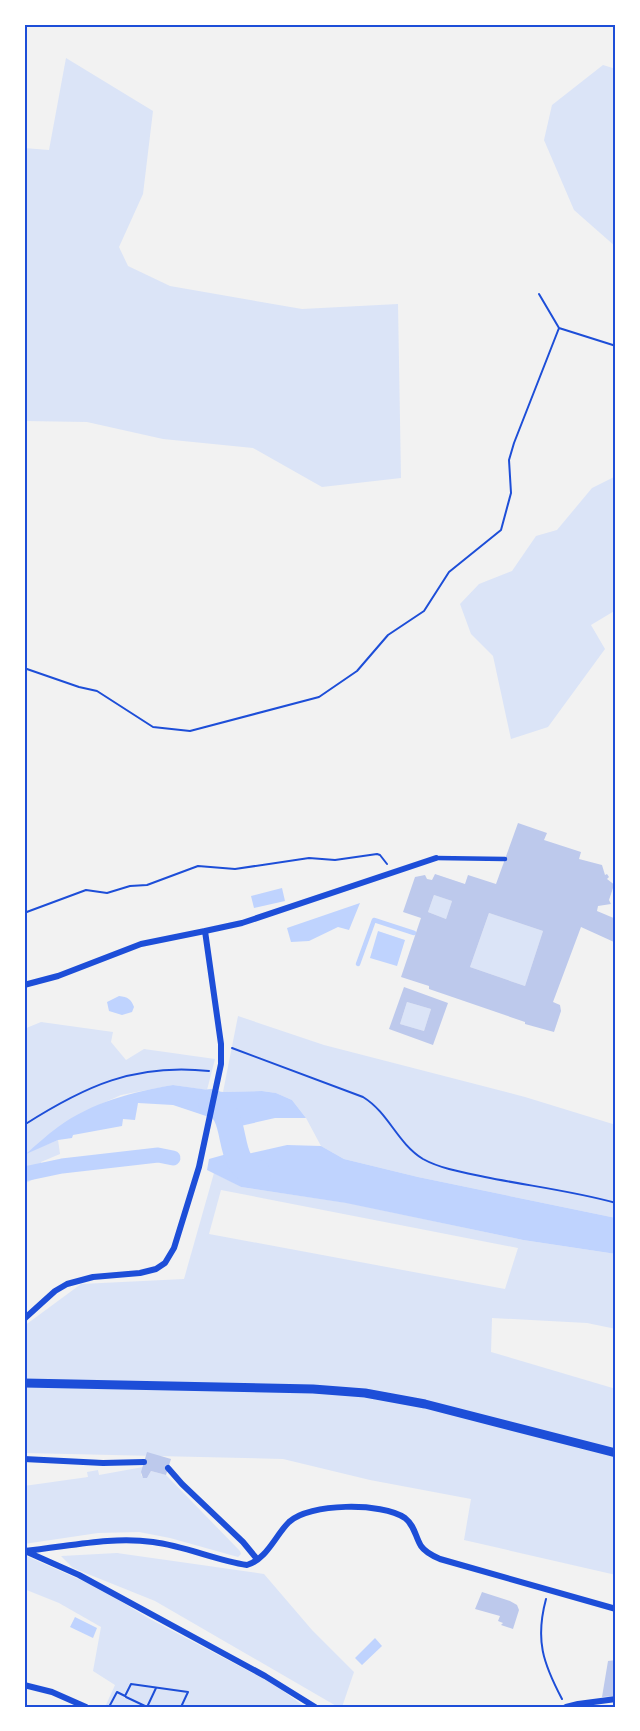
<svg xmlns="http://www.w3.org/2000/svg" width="640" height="1731" font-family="'Sofia Sans Condensed',sans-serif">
	<rect width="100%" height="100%" fill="#f2f2f2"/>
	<path fill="#dbe4f7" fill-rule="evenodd" d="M66,58L153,111L143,194L119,247L128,266L170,286L302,309L398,304L401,478L322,487L253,448L163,439L87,422L24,421V148L49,150Z
		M603,65L616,69V247L574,210L544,140L552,105Z
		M616,476V610L591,625L605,649L548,727L511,739L493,656L471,634L460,604L479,584L512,571L536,536L557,530L592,488Z
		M434,895L452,901L446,919L428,912Z
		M489,913L543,931L525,986L470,967Z
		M407,1002L431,1009L424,1031L400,1024Z
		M238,1016L324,1045L525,1097L616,1125V1218L418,1177L344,1159L321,1146L306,1118L292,1100L276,1093L262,1091L223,1092Z
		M41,1022L113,1032L111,1042L126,1060L144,1049L215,1059L207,1090L173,1085L121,1095L90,1109L28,1152L58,1140L60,1154L41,1162L42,1175L24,1184V1029Z
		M214,1173L241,1187L348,1203L523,1240L616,1254V1329L587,1323L492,1318L491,1352L616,1389V1575L464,1540L471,1499L370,1480L283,1459L24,1453V1326L81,1284L184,1279ZM221,1190L518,1248L505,1289L209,1234Z
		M143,1467L141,1475L144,1478H147L151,1471L166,1475L240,1551L241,1554L238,1557L170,1538L139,1532L98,1533L24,1544V1486L88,1477L87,1472L98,1470L99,1475Z
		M117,1553L264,1574L312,1630L354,1672L342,1707H338L155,1601L73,1568L61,1556Z
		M24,1555L99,1588L148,1618L275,1685L305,1707H105L115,1685L93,1671L101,1627L59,1603L24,1589Z"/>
	<path fill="#bfd3fe" d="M282,888L285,901L254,908L251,896Z
		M360,903L349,930L338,927L309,941L291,942L287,928Z
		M378,931L405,940L397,966L370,958Z
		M119,996C128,997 131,999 134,1007L132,1012L122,1015L109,1011L107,1002Z
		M173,1085L223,1092L262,1091L276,1093L292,1100L306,1118H275L223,1130L218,1120L173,1105L138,1103L135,1120L123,1119L122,1126L73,1135L72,1138L58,1140L26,1154C36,1145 47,1135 58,1127C92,1102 133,1092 173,1085Z
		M287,1145L321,1146L344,1159L418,1177L616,1218V1254L523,1240L346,1203L241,1187L207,1170L209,1159L241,1150L243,1155Z
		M75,1617L97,1628L93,1638L70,1627Z
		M375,1638L382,1646L362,1665L355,1658Z"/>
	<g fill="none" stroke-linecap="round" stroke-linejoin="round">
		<path stroke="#bfd3fe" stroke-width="4.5" d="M358,964L374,920L414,933"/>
		<path stroke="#bfd3fe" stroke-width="15" d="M24,1174L62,1166L158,1155L173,1158"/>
		<path stroke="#bfd3fe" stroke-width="26" d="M211,1102C243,1113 222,1168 258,1173"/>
	</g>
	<path fill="#bdc9ec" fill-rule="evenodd" d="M518,823L547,833L544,840L581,852L579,859L602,865L605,875L607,874L609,877L607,879L616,886L613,888L609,900L611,904L598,906L597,911L616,919V939L614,942L581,927L553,1002L560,1005L561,1011L554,1032L525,1024V1022L429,989V986L401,977L421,918L403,912L415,877L425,875L427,879L432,880L435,874L465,884L468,875L496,884ZM434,895L452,901L446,919L428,912ZM489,913L543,931L525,986L470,967Z
		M404,987L448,1003L433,1045L389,1029ZM407,1002L431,1009L424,1031L400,1024Z
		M147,1452L171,1459L166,1475L151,1471L147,1478H143L141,1472Z
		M482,1592L510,1601L517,1605L519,1610L513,1629L501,1625L503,1623L498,1621L500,1616L475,1609Z
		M616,1660V1696L602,1697L608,1661Z"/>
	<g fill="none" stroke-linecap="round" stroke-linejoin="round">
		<path stroke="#1d4ed8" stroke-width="2" d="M559,328L616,346
			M24,668L79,687L97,691L153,727L190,731L319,697L357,671L388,635L424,611L449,572L501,530L511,493L509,460L514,443L559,328L539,294
			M24,913L86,890L107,893L130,886L147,885L198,866L235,869L309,858L335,860L377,854L380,855L387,864
			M232,1048L363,1097C389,1113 397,1143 423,1159C441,1169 466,1173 485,1177C529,1186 573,1191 616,1203
			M24,1125C85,1086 135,1063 209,1071
			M546,1599C535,1640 543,1663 562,1699
			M126,1697L145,1706
			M148,1705L156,1688
			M109,1707L117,1692L125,1696L131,1684L188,1692L181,1707"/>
		<path stroke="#1d4ed8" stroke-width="4.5" d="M436,858L505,859"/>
		<path stroke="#1d4ed8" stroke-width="6" d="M24,985L58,976L141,944L205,931
			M24,1319L55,1291L67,1284L93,1277L140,1273L156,1269L165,1263L174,1248L199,1167L221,1064V1044L205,931L242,923L436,858
			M24,1459L103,1463L144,1462
			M168,1468L182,1484L243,1542L257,1559
			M24,1551C67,1547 110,1536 153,1542C185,1546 215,1560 247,1565C267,1559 275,1536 289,1522C309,1503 382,1502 405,1518C415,1526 415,1536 421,1546C425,1552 433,1556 440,1559L616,1609
			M25,1551L79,1575L265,1676L315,1707
			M24,1685L52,1692L86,1707
			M566,1707L578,1704L616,1699"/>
		<path stroke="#1d4ed8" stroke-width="9" d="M24,1383L313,1389L365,1393L425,1404L616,1453"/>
	</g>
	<rect width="640" height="1731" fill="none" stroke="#ffffff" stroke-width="51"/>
	<rect x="26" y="26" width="588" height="1680" fill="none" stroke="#1d4ed8" stroke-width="2"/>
</svg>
